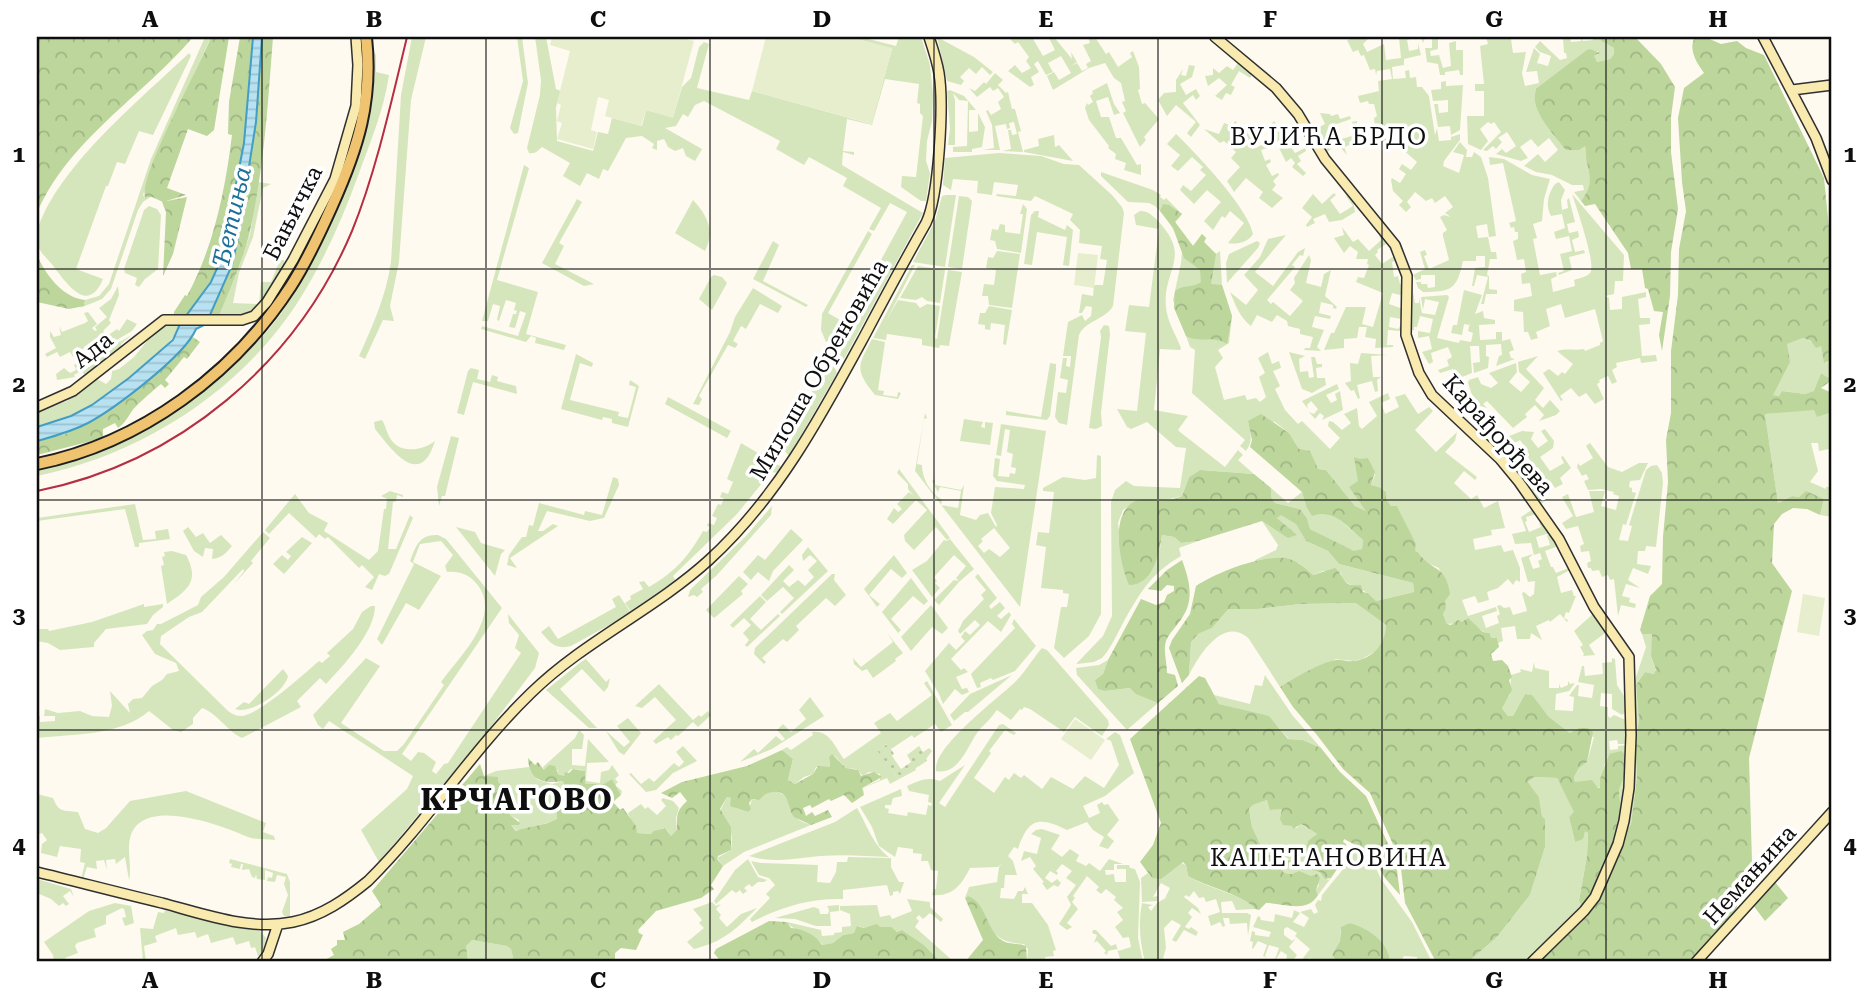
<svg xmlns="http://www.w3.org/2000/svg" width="1869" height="999" font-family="'Roboto Serif',serif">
	<defs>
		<pattern id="forest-crowns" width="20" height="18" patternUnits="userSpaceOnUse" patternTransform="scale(1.75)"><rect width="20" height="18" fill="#bcd69c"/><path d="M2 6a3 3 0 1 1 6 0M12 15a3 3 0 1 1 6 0" fill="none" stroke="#a0b685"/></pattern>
		<pattern id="park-dots" width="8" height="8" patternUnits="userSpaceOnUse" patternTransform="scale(1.75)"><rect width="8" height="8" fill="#d6e6bc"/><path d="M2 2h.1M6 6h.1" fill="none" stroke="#b6c4a0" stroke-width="1.8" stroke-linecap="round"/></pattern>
		<pattern id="water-rules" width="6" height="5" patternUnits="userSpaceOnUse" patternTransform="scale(1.75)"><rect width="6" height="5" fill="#b8e2f2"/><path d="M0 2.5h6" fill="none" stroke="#9dc1ce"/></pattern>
	</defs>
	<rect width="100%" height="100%" fill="#fefaf0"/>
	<path fill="#d6e6bc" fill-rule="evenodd" d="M205,37H211L154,163L143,195L145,198H149L143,202L138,210L111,289L102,299L80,308L85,303V300L99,296L109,284L151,159Z
		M412,37H426L411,100L399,262L390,306L394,321L383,320L365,359L359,356C373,325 386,296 391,262L401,95Z
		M517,37H522L528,83L518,133L514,134L510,128L523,81Z
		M535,37H546L556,89L561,91L556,107L557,141L593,151L598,132L608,134L612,118L642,126L646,110L673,117L682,87L691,78L699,47L704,42L709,44L697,88L749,100L752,91L871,124L892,49L850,37H861L896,46L899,37H921L930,65L933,95L932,121L927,141L926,161L930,173L926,201H921L901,187L902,176L916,177L923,116L920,113V104L917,103L919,84L885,79L872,125L847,119L843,151L854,152V155L843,152L842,165L923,213L844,359H837L847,341L839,337L907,212L890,203L874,231L869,229L881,208L843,186L847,178L809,157L804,165L776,149L780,141L704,101L695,105L688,117L683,114L676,126L665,128L702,149L695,161L686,156L683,148L675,151L668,147L664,139L657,141V150L652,148L654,144L642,136L626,138L608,171L603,169L599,179L587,173L580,186L563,176L570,163L542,147C537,151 536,154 529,153L527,148L540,95L541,80Z
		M937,37L974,57L993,72L990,75L982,67L976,74L969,68L960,77L964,81L961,85L947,81Z
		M1008,37H1032L1043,56L1055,50L1049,38L1054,37L1072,59L1071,52L1077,62L1071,66L1077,63L1082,71L1088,68L1086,64L1091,61L1083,45L1090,43L1088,37H1095L1106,54L1109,52L1118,67L1132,57L1130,53L1133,51L1139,67L1140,89L1138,90L1142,104L1145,103L1159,119L1144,137L1146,140L1140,147L1123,113L1126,111L1122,102L1125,101L1121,83L1114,78L1105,63L1089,68L1053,90L1047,76L1054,72L1059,80L1071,73L1061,56L1048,63L1053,72L1046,75L1038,61L1034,64L1039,72L1031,77L1034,85L1030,87L1008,71L1015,65L1022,73L1031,68L1026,61L1029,57L1018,42L1015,44Z
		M1357,37L1369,38L1363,44L1367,52L1384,44L1386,60L1401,58L1399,38L1386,39L1385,37L1414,38L1407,40L1409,51L1418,49V43L1421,55L1404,59V65L1392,67L1393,79L1406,78L1405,71L1409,70L1410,78L1416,77L1417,87H1422L1429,96L1435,135L1437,128L1439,141L1451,140V137L1460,134V140L1444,161L1443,166L1459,173L1464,155L1453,152L1460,142L1467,150L1466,157H1472L1474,152L1481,157L1488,178L1496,236L1489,237L1487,224L1476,226L1478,238L1488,237L1491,252H1496L1497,259H1490L1487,275L1489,276V289L1497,290V294H1486L1484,304H1481L1488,277L1477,275L1474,286H1472L1475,268L1485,267V256H1476V261H1463C1457,289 1452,292 1423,292L1418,288L1416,282H1421V284H1427L1428,288L1435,287V275H1421V279L1416,280L1413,275L1425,269L1420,252L1425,250L1427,255L1424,256L1429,269L1449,260L1443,236V233L1447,230L1440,217L1444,215L1451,217L1445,213L1453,207L1445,196L1435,203L1432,198L1426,201L1415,192L1407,202L1411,207L1406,212L1399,205L1403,201L1393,191L1391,180L1392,178L1400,183L1406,174L1399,169L1402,164L1411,170L1417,162L1401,148L1398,131L1385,133L1387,146L1383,148V128H1375L1374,118L1377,116L1374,104H1369L1368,101L1360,103L1358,96L1379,91L1378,81L1392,79L1390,69L1377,71L1376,75L1375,69L1370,70L1364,55L1361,56L1358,50L1353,52L1347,40Z
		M1418,37H1438V49L1430,51L1431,56L1439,55L1443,68L1451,66L1449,43L1456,41V50H1463V75H1460L1459,70L1445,72V75H1440L1438,64L1427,62L1425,48H1432V38H1425L1423,43L1421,37Z
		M1486,37H1523L1511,39L1513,53L1526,52L1522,73L1525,86L1539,83L1537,71L1526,72L1534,48L1540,54L1537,63L1548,66L1551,56L1540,52L1535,47L1540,41L1560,60L1567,58L1566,53H1564L1563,38L1551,37H1570L1571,42L1581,41V37L1583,41L1593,40V37H1600L1601,41L1614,48V54L1610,59L1597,62L1591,56L1598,55V51L1537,88L1552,129L1566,150H1579L1585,145C1587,151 1586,157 1587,163C1591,182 1593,183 1581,201L1574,192L1584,190L1583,185H1572L1552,175L1536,172L1524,166L1538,154L1545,162L1558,150L1549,138L1538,147L1531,139L1520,147L1528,158L1521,161L1496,154L1502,149L1506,153L1516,146L1507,132L1498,138L1502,142L1496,149L1493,146L1487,151L1483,150L1501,132L1494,122L1491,124L1488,122L1480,129L1488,141L1481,150L1468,144L1467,116H1484V91H1475V84H1484L1480,46L1488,44Z
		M374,52L376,55V72L389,75C384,110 370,143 358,176C342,220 322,265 296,305C238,393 140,455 37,476V469C84,458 148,434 186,404C206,388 224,370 243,353C293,323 355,178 368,121C371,105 373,89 373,73C373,66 372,59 374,52Z
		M189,53L191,56L153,135L139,131L125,164L117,162L108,186H106L76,269L103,279C88,315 67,284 54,267C49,260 41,254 38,246C36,240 37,231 39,225C63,162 140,100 189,53Z
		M1236,59L1253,73L1250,78L1239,71L1231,85L1235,87L1231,95L1226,93L1222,100L1215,96L1227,85L1219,78L1208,86L1205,76L1213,75V68L1219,73L1227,66L1233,70L1238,63L1234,60Z
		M1189,65L1195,66L1192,77L1180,84L1186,95L1196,89L1200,96L1196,100L1193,95L1183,103L1200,125L1191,137L1187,133L1196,122L1176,105L1167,116L1158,100L1164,93L1176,92V80L1183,69L1181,75L1186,76Z
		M995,73L1003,80L998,85L1006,93L1008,92L1012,109H1015L1021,131L1018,132L1023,152L1002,151L1011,149L1008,130H1011L1012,135L1017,134L1014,122L1009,123L1010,128L1007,129L1006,124L995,126L1000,150H983L994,148L992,125L986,111L988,110L991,115L1001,109L998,102L1004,97L998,88L993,91L990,87L977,97L969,88L975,91L984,82L986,84Z
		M1446,81V86L1463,85L1460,130L1451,135L1450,126L1438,127L1434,104H1438L1439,113L1448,112V100L1433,101L1431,90L1441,89V82Z
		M1107,83L1114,104L1120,113L1114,115L1108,97L1096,101L1101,117H1109L1116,138H1121L1137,165L1141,164V175L1124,170L1126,163L1115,159L1116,154L1108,148L1109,146L1089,120L1085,108L1087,103L1088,105L1093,102L1090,96L1093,93L1092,91Z
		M950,90L964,96L976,110H969V132L978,131V113L985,127L982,147L972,149V152H953V147L967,146L968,101L959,100L953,93L955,100V145H948L950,128L947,91Z
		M1320,113L1330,114L1331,116L1338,114L1340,119L1350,116L1351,119L1334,125L1338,140L1355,135L1352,122L1357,121L1358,147L1356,148L1353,144L1344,147L1347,155L1340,147L1337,149L1335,146L1327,152L1313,130L1325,124Z
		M1235,121L1237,122L1236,126L1247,129L1246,131L1253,137L1251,139L1256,148L1265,143L1267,148L1261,150L1265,161L1270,159L1271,162L1266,165L1272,176L1278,173L1279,175L1273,181L1276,185L1272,190L1283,198L1272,208L1259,198L1263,192L1246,178L1234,192L1227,181L1240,167L1231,158L1236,152L1224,141L1220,143L1204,129L1219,134L1224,123L1232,126Z
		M1274,121L1287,137L1290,135L1293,139L1288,142L1295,153L1305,148L1306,151L1298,156L1301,161L1297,164L1306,173L1303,176L1292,167L1295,163L1291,158L1286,162L1279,148L1286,143L1283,139L1277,142L1275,138L1278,136L1274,128L1271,129L1269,126Z
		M1176,134C1195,152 1249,209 1253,234C1249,242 1236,245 1228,243L1244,223L1230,211L1225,218L1222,216L1213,230L1204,221L1221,202L1207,190L1194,204L1180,190L1183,185L1191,191L1206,175L1200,170L1203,167L1192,157L1178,171L1171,166L1180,155L1167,144Z
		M1054,135L1055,147L1059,145L1073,161L1024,152V150L1039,146L1038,139Z
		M999,153L1041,156L1064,164L1079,165L1112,195L1122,207L1124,213L1113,306C1105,320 1086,320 1079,335L1067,425L1059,423L1055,417L1058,392L1066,393L1068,380L1060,378L1063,358H1067L1066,366L1070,367L1071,356H1063L1068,322L1082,315L1085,321L1091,316L1092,307L1086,306L1082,313H1079L1082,294L1093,296L1094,285H1103L1107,260L1100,259L1102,246L1079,243L1080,230L1070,220L1073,214L1035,196L1031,201L996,196L997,194L1016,196L1018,185L994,182L992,195L977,193L978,181L953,179L951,190L943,185L945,158Z
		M1489,157L1504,159L1532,175L1550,179L1544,199L1542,221L1533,224L1537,238L1533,239L1540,275L1556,272L1557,276L1551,279L1553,292L1575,286L1574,280C1579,278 1587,277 1590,273C1597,266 1576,206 1572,194L1624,255L1623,281H1615L1614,294L1605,296L1609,298L1610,310L1622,309V297L1646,292V297L1638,299L1640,318H1650V324L1639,325L1642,356L1656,355L1657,361L1641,363L1640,358L1616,363L1617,367L1612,370L1617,382L1612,384L1608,376L1599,380L1600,382L1597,384L1604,399L1595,404L1586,393L1579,397L1571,388L1560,396L1563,400L1561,401L1543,373L1549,369L1558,376L1562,372L1565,374L1573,364L1557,351C1567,348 1574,351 1584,349L1585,351L1600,345V343L1603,341L1595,309L1565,318L1561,304L1546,309L1550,326L1536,332L1538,338L1531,340L1528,332H1524L1523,312L1514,311V300L1532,296L1530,283L1522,284L1521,274L1526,272L1524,259L1517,260L1513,241L1518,239V232H1515L1514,227L1511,228L1509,223L1516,221L1503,163L1490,165Z
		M524,165L529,168L497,280L538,292L526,334L566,345L564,350L535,343L536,338L531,336L526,342L481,329L482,326L518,336L526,313L520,311L515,328L509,327L513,314H516L517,311L514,310L516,303L506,300L499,321L497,320L500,306L493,304L488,321H482Z
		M1101,172L1153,190L1161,195L1160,197L1164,200L1166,198L1182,214L1175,222L1193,246L1202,234L1206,238L1204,242L1216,254L1220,251L1222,285L1232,316L1229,343L1218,350L1223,358L1215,367L1224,400L1245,395L1247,400L1256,398L1260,402L1266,397L1259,377L1265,373L1258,358L1268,352L1272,364L1279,361L1281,368L1273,371L1280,386L1275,389L1285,410L1298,424L1302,421L1330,449L1340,438L1328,426L1329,421L1333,422L1342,430L1351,423L1344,414L1357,408L1359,426L1362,429L1377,416L1369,402L1388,393L1390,399L1381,403L1385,414L1399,407L1395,397L1405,394L1418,414L1429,407L1433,411L1415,430L1436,452L1457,432L1455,441L1445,452L1477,477L1475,480L1464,471L1454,483L1471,499L1477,495L1484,508L1498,501L1505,528L1491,530L1492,535L1473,539L1475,550L1501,545L1504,552L1513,550L1520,568V582L1516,580L1513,585L1508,579L1498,588L1487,592L1489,600L1478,603L1475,596L1462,600L1468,616L1496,607L1497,611L1482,616L1486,628L1499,623L1497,616L1500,614L1497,606L1500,605L1504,608L1510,607L1513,615L1527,611L1522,593L1524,592L1530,597L1534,594L1535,581L1528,582L1521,558L1533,554L1529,558L1533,569L1540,567L1538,561L1542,559L1540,553L1534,555L1531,543L1515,544L1512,534L1526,531L1521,517L1533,509L1537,514L1526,517L1527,521L1525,522L1529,532L1541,527L1539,523L1542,522L1550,533L1536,537L1539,548L1550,545L1547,535L1551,534L1558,546L1545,551L1551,567H1553L1556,573L1569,568L1570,570L1557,577L1561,593L1572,590L1574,596H1576L1569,613L1566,612L1564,618L1568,620L1567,622L1560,614L1550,622L1549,620L1536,626L1542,640L1531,633L1530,639H1517L1515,626L1501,628L1503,641L1498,643L1497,638H1491L1490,633L1484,632L1470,622L1447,624L1443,614L1445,601L1439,568L1425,562L1418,552L1415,551V543L1397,506H1391L1386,499V492L1379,487L1371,485L1375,475L1368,458V512L1355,506L1326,470L1318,469L1299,449L1289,433L1275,422L1248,421C1251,434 1253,441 1246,451L1240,446L1245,440L1192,393L1195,350L1190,347L1173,300L1181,263L1182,252L1178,238L1167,218L1155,206L1149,203L1128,202L1101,176Z
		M258,182L271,184L263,188L253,237L239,273L233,303L259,304L261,282H271L280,260H284V265C280,277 260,311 248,315C240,318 228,316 219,316L239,267L250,234Z
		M1559,182L1565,190L1561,200L1562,210L1568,208L1567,200L1569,198L1575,222L1567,224L1569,233L1578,231L1579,237L1572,240L1575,252L1584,250L1585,253L1569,257L1572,270L1559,275L1558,273L1564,271L1560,254L1572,251L1569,236L1556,239L1554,232L1565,228L1562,214L1551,216C1545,205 1548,194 1555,184Z
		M1334,193L1336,195L1330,200L1340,214L1353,206L1346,196L1349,194L1353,200L1355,212L1342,220L1329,222L1325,214L1313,219L1315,223L1307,227L1306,225L1312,217L1302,208L1313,194L1322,204Z
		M946,195H956L945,267L913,262L935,221L942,196Z
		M959,196L968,197L972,201L962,269L948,267Z
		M577,199L582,202L559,243L564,246L555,264L594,284L584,286L542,263Z
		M693,200C708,216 715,231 705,251L675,233Z
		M1023,204L1027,209L1021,253L997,249L995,241L990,240L992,229L998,230L1000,224L1005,225V232L1020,234L1023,214H1020Z
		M149,206L157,209L161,215L158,269L145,279L139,287L135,285L137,278L125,273L124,269L144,210Z
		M1039,211L1038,217L1065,230L1067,225L1073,230L1069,266L1063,265L1067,237L1037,232L1032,265L1024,264L1031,215L1035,211Z
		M1140,211C1148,211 1152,215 1158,221C1193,258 1162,270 1166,307C1167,321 1176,335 1181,348L1180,350L1160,349L1154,410L1188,416L1178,430L1180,432L1225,467L1238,450L1243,455L1238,460L1254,474L1200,470L1189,477L1182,496L1166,500H1138L1123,510L1118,523L1126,578L1160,549L1162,535L1174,537L1181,543L1198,541L1179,548L1181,556C1150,574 1139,594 1122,625C1116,636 1111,648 1102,658L1094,662L1076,664L1103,636L1112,616L1111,502L1115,490L1126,481L1134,486L1180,488L1186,448L1176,447L1147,422L1131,429L1127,427L1117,409L1137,411L1146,333L1125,331L1129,305L1149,307L1159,229L1136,225L1134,215Z
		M1342,227L1353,242L1358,239L1369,251L1381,240L1379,236L1382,233L1389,242L1377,250L1378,252L1375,255L1382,264L1394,256L1391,251L1393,250L1399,260L1392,262L1394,277L1398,276L1400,284L1405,285L1404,296L1392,293L1389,304L1403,309L1401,319L1390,317L1389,327L1398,329L1401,325V331L1388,330L1387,345H1393V347L1375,348L1376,339L1365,337L1367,327H1359L1357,338L1344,339V348L1324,350L1331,333H1334L1346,307H1366L1362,324L1373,327L1383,293L1356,282L1358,277L1364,278L1369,265L1367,264L1368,259H1356L1358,252L1350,246L1344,253L1334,238L1344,235Z
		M868,231L872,234L828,313L842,321L832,339L826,342L821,330L822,314Z
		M1286,235L1255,272L1273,286L1298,252L1305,248L1303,256L1300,255L1292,265L1295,267L1267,300L1271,304L1273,302L1290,316L1303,301L1290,290L1295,283L1294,278L1309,255L1311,260L1306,283L1321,287L1324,274L1331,270L1325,296L1337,307L1336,309L1333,308V305L1321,302L1319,313L1331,316L1330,319L1315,316L1312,327L1324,330L1317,347L1321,351L1304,350L1305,348H1310L1313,337L1300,334V329L1288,326L1287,321L1277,315L1272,322L1257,315L1251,326C1240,318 1235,304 1230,292L1246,305L1258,290L1244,275L1260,257L1268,239Z
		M773,241L779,245L763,281L808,305L806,307L753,279Z
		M1257,241L1260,243L1258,248L1227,283L1226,263L1229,254Z
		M997,251L1020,254L1012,308L989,305L988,296H982L984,284L994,285L996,270L986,268L988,257L993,258Z
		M912,265H915L886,321L898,300L916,303L920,308L927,304L940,306L935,338L937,339L948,270L962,272L949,346L940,345L939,348L922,345V339L887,334L886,340L873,338Z
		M918,266L945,270L940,303L927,301L922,297L916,300L900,298Z
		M714,275L722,277L727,283L712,310L699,299L711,277Z
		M1411,281L1415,303H1419V297L1422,313L1435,315L1439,302L1425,299L1423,310L1421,297L1447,295L1449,297L1437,338L1459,343L1460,340L1471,342L1473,333L1468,331L1470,322L1469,325L1464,324L1462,335L1451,333L1453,325H1457L1464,290L1482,295L1475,314L1483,311L1484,318L1495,320V324L1479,325L1480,340L1496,339V332H1502V341L1510,339L1514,350L1509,352L1511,358L1515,359L1496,366L1499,356L1502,355L1501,344L1486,345V356L1489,357L1488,368L1474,373L1473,363L1480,362L1479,346H1470L1472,373L1457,379L1453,369L1440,373L1438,370L1449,366L1447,360L1452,357L1448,347L1431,353L1433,362L1429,364L1422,352L1432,349L1429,336L1418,338V331L1430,333L1433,319L1420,316L1417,327H1414V330H1409Z
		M118,286L119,295L109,320L111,323L103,331L107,336L117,329L119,331L127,319L137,324L132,331L115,341L112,337L114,341L95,344L93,341L73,357L70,352L60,357L57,352L47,357L45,354L56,348L50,337V331L54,337L61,335L59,326L62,332L85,323L88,321L84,313L88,312L97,324L92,328L95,331L97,330L95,327L107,317L99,308L111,299Z
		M753,288L782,306L778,313L760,304L746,329L741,326L733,341L738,344L735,348L728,345L699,396L702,399L699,405L693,404L730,332L735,317Z
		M989,306L1012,310L1006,345L1003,344L1005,325L991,323L990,330L985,329V325L978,324L980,313H985Z
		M180,324C171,354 102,401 73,415C62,420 49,423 37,427V411L67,401L97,379L106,384L111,379L112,371L119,369L134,357L156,330L167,325Z
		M1104,325L1109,326L1110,334L1101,413L1102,426L1096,429L1089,428L1101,337L1100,331Z
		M132,335L121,344L122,348L86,376L81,371L74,375L75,377L57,380L56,374L64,368L70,373L76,370L74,365L77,363L76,360L85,368L103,351Z
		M1803,338L1821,346L1825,363L1832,360V380L1821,373L1815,391L1805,394L1782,391L1779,396L1772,395L1778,382L1786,344Z
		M872,339L885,342L878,390L884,391L883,395L897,397L898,392L901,393L898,399L875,395C854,369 858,366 872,339Z
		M1289,352L1305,356L1299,359L1300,372L1308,371L1309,378L1314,377L1311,357H1315L1317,364H1322V367L1316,368L1317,378H1325L1326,385L1312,393L1302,389Z
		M1361,353L1388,355L1371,356L1373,377H1381L1377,380L1378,391L1375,392L1372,381L1357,385L1360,398L1358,399L1354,390L1351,391L1345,383L1351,381L1350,363L1358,364Z
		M576,354L593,363L592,367L580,363L570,400L619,412L618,416L628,418L636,387L629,385L630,380L639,386L628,427L612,423V419L603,417L602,420L561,409Z
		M1538,356L1526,369L1544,388L1535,400L1543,408L1550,400L1560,411L1556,415L1539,421L1544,415L1535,405L1525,414L1527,417L1513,428L1487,401L1483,404L1487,408L1477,405L1467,397L1472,395L1468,383L1469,380L1478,377L1481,384L1491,388L1498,383L1489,373L1516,363L1517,372L1509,382L1521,392L1530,382L1519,372L1518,362Z
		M825,357L833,364L837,373L789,456L782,448L784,444L788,446L813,400L809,397L826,365L822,362Z
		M1050,363L1056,364V370L1050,416L1047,420L1006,415V411L1041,417Z
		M471,368L479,370L477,379L490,382L492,375L498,377L497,381L516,386L517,394L473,382L464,415L457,413L468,371Z
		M1337,384L1339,389L1326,395L1331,403L1337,400L1335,394L1340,391L1343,410L1322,420L1324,416L1320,413L1315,419L1309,412L1314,414L1318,409L1311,401L1307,405L1308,409L1302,401Z
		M668,397L731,431L727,438L665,404Z
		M1815,409L1818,416L1832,412V466L1829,461V449L1819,451L1818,443H1811L1818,471L1810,482L1826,489V487H1832V517L1820,515L1824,499L1806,492L1799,497L1792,496L1778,503L1765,414Z
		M925,413L927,418L924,419L917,464L922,465C922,479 930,492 942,500L941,505L958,508L961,491L940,487L938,492L932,481L935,479V485L961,490L964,485L960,515L976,520L980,515L988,513L996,527L997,525L991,513L995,487L1024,489L1025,485L997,481L993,476L995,458L1000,459L998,476L1009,477L1010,473L1015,474L1016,468L1011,467L1013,454L1007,452L1010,430L1005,429L1001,456L996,455L1001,424L1046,431L1020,607L915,471ZM994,528L1010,548L1000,557L989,549L984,553L978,546L983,541L981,539Z
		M964,419L983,422L981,427L985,428V422L993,423L990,445L960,441Z
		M382,420C386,426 387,435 392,441C402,454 424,450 435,441C420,490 392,450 375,429L374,422Z
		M1545,429L1554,441L1553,448L1540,457L1550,471L1564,463L1561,457L1563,456L1571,468L1560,478L1563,484L1555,488L1550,481L1538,488L1545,501L1541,504L1531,490L1535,487L1525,473L1534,467L1528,457L1515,464L1521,476L1502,454L1481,437L1496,442L1516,459L1528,451L1520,440L1508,447L1499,440L1522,431L1534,432L1531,439L1538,448L1548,441L1541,431Z
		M451,436L459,438L445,496H442L439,506L437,487Z
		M741,443L782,467L778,473L771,472L737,514L673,576L676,581L632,613L625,603L631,599L630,596L643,589L639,582L644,581L649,587C674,573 689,556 703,531L707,532L710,527L707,526L708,523L714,525L717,518L712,516L718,504L721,505L724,499L720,497L722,492L728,494L733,482L727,479Z
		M1590,443L1608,467L1622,472L1639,463H1648L1640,480L1630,481L1629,487L1632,488V492L1636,493L1626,525L1623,524L1619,540L1628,541L1632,526L1629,525L1646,470L1651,466L1657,465L1662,473L1663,483L1656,547L1646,546L1645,551H1638L1637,564L1651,566L1648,574L1633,568L1628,580L1640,588L1626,584L1622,596L1630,598L1629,602L1636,604L1635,608L1621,605L1618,616L1614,579L1610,580L1608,575L1602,577L1599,570L1592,571L1591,568H1588L1587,563L1591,561L1589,551L1581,552L1580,546L1584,544L1578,526L1566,529L1562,523L1573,516L1562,497L1568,494L1576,517L1594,512L1589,491H1605L1601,506L1616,510L1619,496L1613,494L1614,492L1601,489L1588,490L1584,481L1589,479L1586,474L1582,476L1577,467L1578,463L1580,466L1593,458L1586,446Z
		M1097,455L1101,456V614L1089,636L1064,658L1054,648L1061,607H1067L1069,594L1063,593V590L1041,588L1046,547L1036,545L1038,532L1049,533L1054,492L1043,491V488L1063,477L1085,480L1096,478Z
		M899,469L950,538L947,540L936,527L914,550L905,541L904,535L927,510L916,500L893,524L887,519L894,508L898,512L902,509L897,504L909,492L914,496L908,489V484L897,473Z
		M613,477L618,479L619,485L604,518L590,521L547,511L538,531H543L553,524L558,526L510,558L517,568L507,565L509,555L522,537H526L529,525L533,526L539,503L584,515L585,511L602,515Z
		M1271,488L1288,503L1302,492L1306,506L1334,515L1363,540L1362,549L1354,552L1310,529L1307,518L1300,509L1275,503L1271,497Z
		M390,491L403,495V497L397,495L396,501L393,502L388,549H396L410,515L413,518L389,574L385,576L379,574L372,590L365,587L374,577L362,565L359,568L328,537L325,539L319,534L316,538L289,513L269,534L265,530L295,494L309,513L328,523L324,531L369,560L378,551L384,509H386L387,499L381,496Z
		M135,504L143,540L156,539L155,531L168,529L170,539L139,543V547H135L125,509L37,521V518Z
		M772,506L771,515L717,575L701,589L703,592L697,597L694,595L688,597L690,590L746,536Z
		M1281,514L1296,523L1306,541L1328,551L1339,564L1413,583L1414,592L1376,601L1368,593L1343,581L1341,573L1323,571L1313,575L1299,563L1271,558L1253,561L1276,550L1278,545L1262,521L1288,537L1296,535L1277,518Z
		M188,527L196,537L203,533L210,543L221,535L232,546C226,553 222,558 212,559L213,549L205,548L203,557L194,551L183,531Z
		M456,527L475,532L481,543L505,550L501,554L495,576Z
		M791,529L803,540L773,571L769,581L758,572L751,580L743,572L758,555L765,560Z
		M263,532L270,538L251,561L253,563L234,584L244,571L243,569L202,612L189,617L161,636L160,644L226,709C230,713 235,716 241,716C258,716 305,673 319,661L322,663L330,656L327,653L353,629L362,612L371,606H375C375,632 343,666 326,684L320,678L297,701L301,707L242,738C227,731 217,713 202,708L193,718V724L181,732L173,730L149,711C120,736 73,734 37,738V715L40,716V722L55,721V716H44L45,709L58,713L80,711L92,716L109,717L112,706L110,691L130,713L128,704L133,699L142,698L152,686L162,680L167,674L179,671L176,663L155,654L142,635L147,631L153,630L157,624H161L198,605L201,597L224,577Z
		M438,535L446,539L502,608L402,754L411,761L418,752L424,753L436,762L432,771L436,774L444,764L448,763L521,653L515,648L519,635L509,623L508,614L539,653L535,668L484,736L379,862L361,830L407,789L413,776L329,721L323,729L318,725L313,715L366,658L380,666L341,723L384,751H397L404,744L444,685L441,682C459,657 504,615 476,583C468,574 459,571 447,572L445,566L453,555L441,541L420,544L413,562L441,576L419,610L406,603L382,645L377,639L414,564L410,561C416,546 419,534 438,535Z
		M302,537L312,543L284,574L273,564L282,555L288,560L291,556L286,552Z
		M950,539L974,569L959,582L939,605L934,600L954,580L959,581L956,578L966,566L954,555L934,577L937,581L935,583L940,588L932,597L912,570L927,561L944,540L947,541Z
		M808,547L828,571L782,614L780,612L794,598L783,587L767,601L761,595L789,565L794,570L783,581L789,587L798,580L805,586L814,577L808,570L817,561L810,555L803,561L802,555Z
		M172,551L186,555C200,581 188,590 167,604L161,566L164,565L162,557L165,556L164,552Z
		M894,555L907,573L902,578L891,569L869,595L880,604L877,607L864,589Z
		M832,574H835L834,580L846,595L835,606L826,598L796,626L799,630L787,642L783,639L762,658L766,662L764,664L754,654L755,648Z
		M978,574L997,598L989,606L991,609L1000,602L1005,608L997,616L1001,619L1009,612L1011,615L1001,632L988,621L951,659L961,670L964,668L968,672L956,677L962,689L967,688L969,692L962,695L955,689L943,704L939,694L925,671L949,643L956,650L965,641L961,637L965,631L970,635L980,625L975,620L960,634L958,631L963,621L984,599L981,595L986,590L975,577Z
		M739,576L748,584L741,591L743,594L714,618L706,610Z
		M911,578L928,601L924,605L913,596L891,619L901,630L898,633L882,612Z
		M619,595L631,613L571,646C556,650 550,643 541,632L549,626L558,639L616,607L612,599Z
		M760,596L766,602L750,619L761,630L778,614L780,616L747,647L745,645L749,640L743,633L751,625L744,618L733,628L730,625Z
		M1357,603L1386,625V634L1380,649L1362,659L1353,661L1336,659L1280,687L1249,639C1224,615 1199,655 1189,675L1191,642L1198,634L1212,628L1228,608L1258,609L1301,604Z
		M144,604V607L163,604V607L153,615L147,624L106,629L94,643V647L60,650L48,643L37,641V629H48L49,631L92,622Z
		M931,605L948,628L942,634L932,627L911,651L901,637Z
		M1595,612L1608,631L1589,645L1595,655L1583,656L1584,654L1580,647L1583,645L1574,631Z
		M1014,619L1036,646L1015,671L993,680L991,678L980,683L981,687L977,688L971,674L1015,628L1012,624Z
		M640,624L586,659L606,682L610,678L608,687L604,692L582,669L560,689L597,728H589L546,690L581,662Z
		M887,633L903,653L895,659L896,661L873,678L867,669L862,671L854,664L853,658L861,667L893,642Z
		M1642,634H1653L1651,656L1656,671L1654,674L1645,672L1636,685L1639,721L1635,742L1637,777L1631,824L1626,831L1634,683L1646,647Z
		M1042,648L1047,650L1108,720L1109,725L1102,736L1075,717L1064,732L1030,709L1024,707L1022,710L1020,709L1011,720L997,710C992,717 986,723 980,729C968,743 960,776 936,771C932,748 997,699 1014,683C1025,673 1032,659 1042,648Z
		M1612,658L1615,659L1617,685L1624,696L1626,712L1622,715L1612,709V694L1601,693L1600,706L1608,707V716L1610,718L1614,715L1626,720L1627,744H1618L1617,740L1609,741L1610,750L1618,749V746L1627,745L1626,785L1621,815L1619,790L1626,772L1609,754L1604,766L1601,788L1575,782L1574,777L1579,768L1587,762L1594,737L1570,733L1548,716L1530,695L1525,694L1513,716H1508L1502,708L1503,702L1510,695L1511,675L1521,672L1520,669L1532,672L1534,662L1535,668L1549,671V688H1559V684L1561,688L1568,685V681L1570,684L1575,683L1569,691L1556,694L1555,710L1573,711L1574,697L1569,696L1577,685H1579L1578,696L1592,698L1594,685L1578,682L1582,666H1584L1585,676L1603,674L1602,663L1612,662Z
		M1108,660L1103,674L1095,680L1105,691L1130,688L1158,703L1127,730L1077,675L1076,668L1099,665Z
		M283,669L288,676C285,692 250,715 235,709L244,702L249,704Z
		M1012,675L968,712H965L954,721L950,715L970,694Z
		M1265,675L1293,716L1321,748L1303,740L1289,739L1269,717L1219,704L1214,695L1250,704L1255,685L1262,686Z
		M927,681L952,725L941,732L935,724L914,738L912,735L891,749L887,744L878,750L898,779L915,767L916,770L890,784L887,778L863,788L864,795L862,788L880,780V774L869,772L863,776L856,769L846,768L835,756L829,759L830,767H816L813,774L804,777L795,784L788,780L793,759L782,750L787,747L791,750L813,735L812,732C829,729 835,747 844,759L881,733L874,723L890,713L897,721L932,695L924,683Z
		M659,684L693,720L699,715L701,717L708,711L711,715L698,727L693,722L678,736L676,735L671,740L668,737L656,744L653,741L676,720L655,697L642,708L635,706Z
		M810,697L824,716L772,749L740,762L754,749L758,753L776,736L782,741L785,739L777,730L783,724L791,732L806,719L799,710Z
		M628,718L641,733L624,755L619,752L606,731L624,747L630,742L617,726Z
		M1003,724L1016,733L1014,735L1005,730L989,751L991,753L974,778L994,793L1005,777L1009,780L1014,773L1021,778L1024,775L1042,789L1051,777L1073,789L1085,776L1104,788L1119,765L1111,741L1106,739L1115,732L1120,735L1134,773L1105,796L1083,806L1089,818L1100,813L1097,805L1102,802L1104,805L1108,804L1119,820L1107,835L1114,841L1108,849L1099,846L1104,837L1093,830L1087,822L1067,830C1039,816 1028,818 1018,849L1014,847L1008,856L1013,861L1017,875H1005L1004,888H1001L1000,898L1014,899L1018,891H1023L1025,887L1028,894H1022V903H1032L1048,925L1056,950L1053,951L1054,956L1045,957V962H1027L1028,949L1024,944C980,942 996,914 968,896L965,898L969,887L997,882L999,867L1003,863L998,867L970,868C962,884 953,897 932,895L934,889H936L938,871L931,870L928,861H921L922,854L913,853V849L898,847L895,857L879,846L872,827L860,807L901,789L902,796L893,798L891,805H885V808L889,809L888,813L907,816L908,812L926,815L928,805L931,806L932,803L928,802L929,795L909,791L907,786C918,781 928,776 940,781L965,765L939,803L945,807L999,725Z
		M579,730L584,735L582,749H572V765L585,766L588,739L609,762L587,763L586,781L600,783L601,772L609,770L612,765L619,775L615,779L618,782L615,785L622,791L621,795L612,779L605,784H585L583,770L571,769L564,776L557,773L558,770H544L543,767L575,738Z
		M683,746L697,761L673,773L656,790L646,792L629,774L631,773L641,784L649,778L654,782L674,763L679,767L684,762L676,752Z
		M529,767L538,780L552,784L563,781L565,789L591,795L589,805C575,801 568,801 557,812V819L554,821L517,831L511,825H519V820L511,816L501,801L506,792L498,781L484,776L496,771Z
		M1534,777L1557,778L1575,812L1569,817L1575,842L1585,830L1588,833L1587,856L1579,901L1582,906L1526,962H1468L1497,937L1530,895L1545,847V819L1542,816L1539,797L1528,782Z
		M186,791L266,823L263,832L274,836L275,840C266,839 256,840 248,837C223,826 141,794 130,838C127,851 132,868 129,880L125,857L116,864L115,859L106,860L107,870L104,860L96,861L97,869L87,867L83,879H81L85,863L80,862L81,849L60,846L57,857L41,853L42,844L47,840L42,833L37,835V794L53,798C59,813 63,810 78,812L85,829L98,833L106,828L130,801Z
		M777,791L786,796C793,812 791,819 811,825L744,852L723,866L717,858L731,850C733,834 731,823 720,811L727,797L731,798L736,808L748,812L752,799L756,800L769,792Z
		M663,798L673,801L679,808L676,818L677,831L671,836L667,830L663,828L651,834L637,833L628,813L641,804L645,809L648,807L657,815L666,806L661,800Z
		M1267,800L1274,810L1279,807L1282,809L1292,826L1297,828L1300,824L1317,834L1315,836L1320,872L1328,880L1331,878L1318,895L1316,890L1319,885C1305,868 1303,876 1284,873L1279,867H1294L1296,861L1265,854L1252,827L1249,809L1253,805Z
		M857,808C867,825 873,845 889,857C867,856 843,854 821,856C796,858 774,864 749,856L835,822Z
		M1042,829L1060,835L1051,849L1062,857L1070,849L1079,855L1076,861L1086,866L1089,863L1100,871L1109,859L1123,864H1114V870H1105L1106,875L1114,874L1115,882H1126V869H1117V865H1129L1130,868L1135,869L1140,882L1138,938L1143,962H1121L1117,949L1108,951L1107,955L1104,953L1106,951L1097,941L1094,943L1097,935L1092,933L1093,930H1096L1111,946L1116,944L1118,951L1131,947L1129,937L1123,938L1115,927L1123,920L1117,912L1123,908L1114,900L1116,897L1106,889L1101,894L1096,890L1099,887L1087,876L1073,896L1075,898L1072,902L1078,909L1067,923L1072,927L1067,930L1059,924L1071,905L1067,897L1076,885L1066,878L1072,871L1062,864L1056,871L1058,873L1057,875L1050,871L1045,878L1052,883L1057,879L1061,883L1058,887L1054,885L1047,890L1042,883L1044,882L1033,869L1036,866L1030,857L1021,861L1024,851L1037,854L1041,838L1031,834L1036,830Z
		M1356,849L1373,862L1381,879L1412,922L1432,962H1417V957L1404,956L1400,962H1390C1389,943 1367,928 1350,923L1340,931V941L1332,955L1337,962H1316L1310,958L1308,959L1310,962H1306L1303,958L1310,949L1295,936L1297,933L1287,927L1284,929V935L1292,941L1296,938L1289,947L1297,955L1292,962H1286L1287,955L1281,951L1275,961L1277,962H1274L1279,948L1269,945L1265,956L1267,958L1263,956L1267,945L1258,941L1253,949L1252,948L1253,942L1250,941L1252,931L1255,932V935L1269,937L1271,932L1253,927L1258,916L1260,917L1261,920L1274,922L1275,914L1292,918L1294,910L1300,913L1293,922L1304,927L1309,918L1300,912L1311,909L1314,914L1318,912L1315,905L1318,900L1321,901L1322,895L1344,868L1351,852Z
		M848,857L891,858V867L899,882H904L900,894L898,891L893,892V895L890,896L887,885L843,890V899C810,898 781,907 752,922L750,919L770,898L766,894L775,885L769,878L759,875L751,861L761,863L818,865L817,882L830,883L836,872L837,862H847Z
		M230,859L287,874L290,882V916H284L282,912L288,895L284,884L286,877L277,875L275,882L267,881L268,877L272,878L273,873L265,870V880L257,879L256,874L255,878L252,877L249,869L242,870L243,864H241L240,869L231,867L232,864L229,863Z
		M748,859L758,877L767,880L764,882H758L752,887L749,884L744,888L747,891L743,894L740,890L736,893L732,890L716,904L714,901L735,870Z
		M1181,863L1186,865L1188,876C1202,886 1247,896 1255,909L1236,910L1232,901L1221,902L1222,913H1247L1251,915L1248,936L1247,923L1230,924L1229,918H1223L1225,926L1223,927L1220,922L1211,926L1208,916L1220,912L1216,899L1206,902L1204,897L1199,898L1194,891L1189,897L1186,895L1184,897L1198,908L1201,914L1192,908L1188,913L1192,917L1185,927L1189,929L1191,927L1198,932L1196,936L1184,930L1176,942L1172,940L1181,925L1172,920L1164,928L1166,948L1162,962H1145C1140,943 1138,923 1142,903L1153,905L1148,907L1151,911L1157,903L1169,896L1165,898L1170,888L1161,883L1153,897L1158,896L1157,901L1142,902L1141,878L1148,873L1152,878Z
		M37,879L71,889L74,897L70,891L63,896L69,904L66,906L63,903L59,906L51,899L37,893Z
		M907,899L930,902V907L943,919L941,922L930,913L923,919L919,915L916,918L919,921L915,927L954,962H941L924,945L902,930L897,932C885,922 871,932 859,926L854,933L843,935L833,943L823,945C811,931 793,932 787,922L821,930L822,936L834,935V933L842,932V927L851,926L850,914L840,910V906L877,905L880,917L890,915L892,919L912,911Z
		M712,902L716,906L721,904L716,909L721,915L719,918L727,927L741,914L757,908C735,930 725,941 694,949L687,942L704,928L699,923L702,920L693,909Z
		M115,903L131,906L134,923L125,926L122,918L126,917L124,909L122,908L106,916V924L94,929L96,937L77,943L75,946L78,953L65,958L66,962H54L53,955L44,942L89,911Z
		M839,905V911L830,912L831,926H816L795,919L775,918L814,907L819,909L820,914H828L829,910L827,906Z
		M165,910L260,931L266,938L262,955L258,956L255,947L251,948L249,941L236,945L233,937L211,943L208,934L197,938L195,932L178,935L176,928L155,936L157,942L144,946L146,962H143L140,928L153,929L158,912L164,913Z
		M472,940L507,946L511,949L514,962H468L465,946Z"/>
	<path fill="url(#forest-crowns)" d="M37,37H193C143,96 68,140 37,213Z
		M211,37H229L214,130L207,136L188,129L167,188L186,195L163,202L152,197L145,198C139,174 200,67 211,37Z
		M240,37H253L244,143L219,264L211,282L186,316H174V312L185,295L187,296C214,246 225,191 232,135L228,134L229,102Z
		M262,37H273C268,103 264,170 249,235C242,263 230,289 219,316H207L232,265L238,237L256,122Z
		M1600,37H1635L1661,64L1675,87L1671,117V152L1678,209L1671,252L1670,296L1662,351L1659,335L1663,312L1654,311L1648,289L1645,288L1642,269H1631L1628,253L1595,204L1585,206L1581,201C1592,185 1591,181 1587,163C1585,157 1587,152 1585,146L1579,150H1566C1554,134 1527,108 1537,88L1587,50L1590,49L1600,53L1594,56L1597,62L1610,59L1614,54V48L1601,41Z
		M1695,37H1705L1721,44L1737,41L1746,48L1764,55L1824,178L1832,258V360L1824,363L1821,346L1816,348L1811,341L1803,338L1787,344L1790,362L1773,395L1779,396L1782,391L1805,394L1814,391L1821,373L1832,380L1821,388L1832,393V412L1817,417L1814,410L1765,414L1778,503L1792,496L1799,497L1806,491L1824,499L1820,515L1807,509L1793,508L1782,514L1774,524L1772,563L1792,591L1749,758L1752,862L1732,920L1690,962H1538C1557,943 1581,925 1596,902C1610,880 1618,856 1626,831L1631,824L1637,777L1635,742L1639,721L1636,685L1645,672L1654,674L1656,670L1651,656L1652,634H1642L1640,630L1650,596L1662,584L1663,537L1668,482L1666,440L1671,413V351L1678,295L1679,249L1686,211L1682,182L1678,118L1684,88L1704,73C1696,62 1688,49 1695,37Z
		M187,197L173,254L163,276L166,212L162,202Z
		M1163,204L1169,205L1182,214L1175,222L1193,246L1202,234L1206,238L1204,242L1216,254L1211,284L1222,285L1232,316L1227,344C1211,334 1201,344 1186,336L1174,308L1175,291C1184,284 1193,288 1201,282L1200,270L1184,258L1173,228L1160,211Z
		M37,255C45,274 63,298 85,300L84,306L69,309L37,302Z
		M193,337L200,342L187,359L184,357L165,380L169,384L165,388L161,384C155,389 136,405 132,411C127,418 125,423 118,428L115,423L103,429V438L37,455V441L65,434L118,403L163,367Z
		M1261,414L1289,433L1299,449L1310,451L1318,469L1326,470L1355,506L1366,511L1349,487L1358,481L1354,457L1360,459L1368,458L1375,472L1371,485L1379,487L1386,492V499L1391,506H1397L1416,544L1415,551L1418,552C1431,572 1446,564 1450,594L1445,601L1446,608L1443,614L1447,624L1451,625L1458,620L1462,622L1468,618L1483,632L1490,633L1491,638H1497L1499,647L1491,654L1493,661L1502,660L1508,666L1512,677L1509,680L1512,690L1502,708L1508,716H1513L1525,694L1532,695L1548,716L1570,733L1579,728H1588L1593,732L1587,762L1579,768L1574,777L1575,782L1592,780L1598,788H1600V779L1609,754L1621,751L1625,754L1626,772L1619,790L1621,815L1616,837L1603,874L1582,906L1579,901L1587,856L1588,833L1585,831L1583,839L1575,842L1569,817L1574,812L1557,778L1534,777L1528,782L1539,797L1542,816L1545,819V847L1530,895L1497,937L1468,962H1436L1405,903L1400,860L1370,793L1343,769L1317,735L1293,707L1280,687C1293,679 1321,662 1336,660C1341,659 1347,662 1352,661C1373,660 1386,643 1386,625L1356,603L1301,604L1258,609H1228L1212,628L1198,634L1191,642L1189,675L1182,683L1169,648L1172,640L1190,614L1196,586C1216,573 1260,555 1285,558C1297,560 1304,567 1313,575L1335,568C1347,578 1340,587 1361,585L1363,592L1368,593L1376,601L1414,592L1413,583L1339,564L1328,551L1306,541L1296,524L1281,515L1277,518L1297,535L1288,538L1262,521L1198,541L1181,543L1174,537L1162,535C1159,555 1153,585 1129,585C1120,564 1108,510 1138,500C1146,498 1157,501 1166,500C1171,500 1177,498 1182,496L1189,477L1200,470L1254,474L1271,488V497L1275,503L1300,509L1307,518L1310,529L1354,551L1362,549L1363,540C1347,527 1334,508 1312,516L1306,506L1302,492L1250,447L1252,440L1248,421Z
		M1182,560C1189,579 1195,599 1182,618C1177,626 1169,633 1166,641C1163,650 1167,663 1167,673L1175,675L1178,686L1158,703L1136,694L1130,688L1105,691L1098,689L1095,680L1103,674L1108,660L1141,599L1156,605L1164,602L1167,595L1174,591V586L1167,585L1161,591L1148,589L1167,570Z
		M1199,676L1205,678L1219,704L1269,716L1288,739L1303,740L1321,748L1340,772L1366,796L1396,861L1400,895L1385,878L1371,853L1344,839L1343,842L1346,844C1347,856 1338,868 1331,878L1325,879L1320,872L1313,870L1306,851L1308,841L1317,834L1301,824L1293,829L1292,826L1283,825L1280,819L1282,809L1270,810L1267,800L1253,805L1249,809L1252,827L1265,854L1301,863L1294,867H1280L1284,873L1292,874L1299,871L1311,876L1317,874L1320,878L1316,890L1318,895C1307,914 1283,903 1266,903L1259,910L1255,909C1247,896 1202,885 1188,876L1186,865L1183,862L1161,879L1152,878L1140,862L1153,845L1161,823L1130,739Z
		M782,750L793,759L788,780L795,784L813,774L818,766L830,767L829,757L832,754L846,768L858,770L861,776L874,772L882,777L862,788L864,795L852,803L844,795L831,801L829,799L812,808L810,805L803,808L806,816L812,812L815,816L828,810L832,817L811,825L794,817C787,808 790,790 774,792C767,792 763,796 759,800L752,799L749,803L751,809L748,812L730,806L731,798L727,797L720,809L731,827V850L718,856L717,859L723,866L711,885L714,889L701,898L656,911L638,930L639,933L643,935L636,950L621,948L615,953V962H514L511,949L507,946L472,940L466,946L468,962H321L334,955L331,949L337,945V940H345L343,932L359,924L381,905L372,891L480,764L484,776L498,777V781L506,792L501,801L511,816L520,823L519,825H511L516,831C529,826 544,826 557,819V812C566,800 577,801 589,805L592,798L585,793L565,789L563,781C544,784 529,781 528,758L535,765L538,762L544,770L549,765L555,766L558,774L564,776L565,772L569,773L573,769L585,771V784H604L612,779L621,795L613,802L620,810L623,808L636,826L637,833L651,834L654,831L665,828L671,836L677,830C677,815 676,811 687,801L680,792L672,798L661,793L682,782L747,766Z
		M1775,882L1788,898L1765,921L1753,905Z
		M968,896C987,903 986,931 1003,941C1010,945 1019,943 1026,946L1027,962H965L983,940L965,898Z
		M769,921L787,922L791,928C804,929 816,935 822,945L833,943L843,935L854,933L857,926L864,928L877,924L880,927H891L897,932L902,930L924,945L941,962H721L714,953L716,949Z
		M1350,923C1368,928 1389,942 1390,962H1337L1332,955L1340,941L1341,927Z"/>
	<path fill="url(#park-dots)" d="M888,744L894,754L892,756L901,769L911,762L907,755L919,746L923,752L929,748L932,751L926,759L927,761L898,779L877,750Z"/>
	<path fill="#e6eecd" d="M552,37H678L694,41L673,118L646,110L641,126L605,116L609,100L598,97L591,130L597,132L593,149L557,139L562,123L557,121L561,105L557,103L570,51L550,45Z
		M766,37H850L892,48L872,124L752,91Z
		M1078,253L1098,255L1094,288L1074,285Z
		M1803,594L1825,598L1819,636L1797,632Z
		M1075,719L1105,740L1091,760L1061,739Z"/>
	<path fill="url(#water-rules)" stroke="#449dc4" stroke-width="2" d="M253,37H262L256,122L238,237L232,265L206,324L196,329C185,356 114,409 88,423C71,432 55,436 37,441V427L71,416L92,405L129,378L173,340L180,324L211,282L219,264L228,225L244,143Z"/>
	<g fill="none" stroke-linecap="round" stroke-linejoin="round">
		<g stroke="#303030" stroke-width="12">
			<path id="secondary" d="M1215,37L1276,88L1298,114L1325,159L1395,245L1407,276L1406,335L1419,373L1432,395L1500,459L1519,482L1559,539L1594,607L1629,657L1631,735L1629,788L1624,821L1618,844L1595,897L1584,911L1532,962
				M1763,37L1816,138L1832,180
				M1792,90L1832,85
				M37,407L73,391L164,320H242L254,316L267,302L293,260L335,179L356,106L358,65L356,37
				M37,872C78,882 120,893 162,903C204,914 249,931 293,922C322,916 346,899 368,881C427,823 471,751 531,693C584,641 654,610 709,560C778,497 821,416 865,335C885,297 905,260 926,223C939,196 944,104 939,73C937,61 933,49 929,37
				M262,962L268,954L278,924
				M1696,962L1832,812"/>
		</g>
		<g stroke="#1f1f1f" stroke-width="14">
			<path id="primary" d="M37,464C141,443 234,374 291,286C307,261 320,233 332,206C358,148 373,101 366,37"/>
		</g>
		<use href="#secondary" stroke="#f9eab0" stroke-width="9"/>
		<use href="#primary" stroke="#efc36f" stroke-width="10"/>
		<path stroke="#b52f43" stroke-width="2" d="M37,491C178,463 296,364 352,231C376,172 392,99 407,37"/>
	</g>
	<path fill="none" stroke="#0e0e0e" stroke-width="2" stroke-opacity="0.55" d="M262,37V962M486,37V962M710,37V962M934,37V962M1158,37V962M1382,37V962M1606,37V962M37,269H1832M37,500H1832M37,730H1832"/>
	<g text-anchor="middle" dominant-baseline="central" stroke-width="7" stroke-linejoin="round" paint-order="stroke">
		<g font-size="23" fill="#0e0e0e" stroke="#fff">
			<text transform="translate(293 213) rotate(-63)">Бањичка</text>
			<text transform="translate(93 350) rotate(-38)">Ада</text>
			<text transform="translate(819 370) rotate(-60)">Милоша Обреновића</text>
			<text transform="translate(1498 435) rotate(48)">Карађорђева</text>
			<text transform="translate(1750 875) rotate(-48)">Немањина</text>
		</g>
		<g font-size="24" letter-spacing="2" fill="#0e0e0e" stroke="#fff">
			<text x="1329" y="137">ВУЈИЋА БРДО</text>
			<text x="1329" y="858">КАПЕТАНОВИНА</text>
		</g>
		<g font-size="24" font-style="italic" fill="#1f6f98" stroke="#fff">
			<text transform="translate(232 217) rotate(-77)">Ђетиња</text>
		</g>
		<g font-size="30" font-weight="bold" letter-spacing="2" fill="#0e0e0e" stroke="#fff">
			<text x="517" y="799">КРЧАГОВО</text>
		</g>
	</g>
	<rect width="1869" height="999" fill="none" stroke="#ffffff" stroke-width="77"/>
	<rect x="38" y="38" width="1792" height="922" fill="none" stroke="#0e0e0e" stroke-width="2.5"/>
	<g font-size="23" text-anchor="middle" font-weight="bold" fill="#0e0e0e">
		<text x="150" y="27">A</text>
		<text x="374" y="27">B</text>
		<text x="598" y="27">C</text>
		<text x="822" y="27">D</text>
		<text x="1046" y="27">E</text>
		<text x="1270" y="27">F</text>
		<text x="1494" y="27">G</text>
		<text x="1718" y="27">H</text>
		<text x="19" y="162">1</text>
		<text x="1850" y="162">1</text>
		<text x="19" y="392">2</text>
		<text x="1850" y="392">2</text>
		<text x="19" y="623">3</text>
		<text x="1850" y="623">3</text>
		<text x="19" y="853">4</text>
		<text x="1850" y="853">4</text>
		<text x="150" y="988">A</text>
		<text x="374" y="988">B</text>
		<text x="598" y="988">C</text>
		<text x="822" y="988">D</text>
		<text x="1046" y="988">E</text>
		<text x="1270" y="988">F</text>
		<text x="1494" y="988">G</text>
		<text x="1718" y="988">H</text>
	</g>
</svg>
